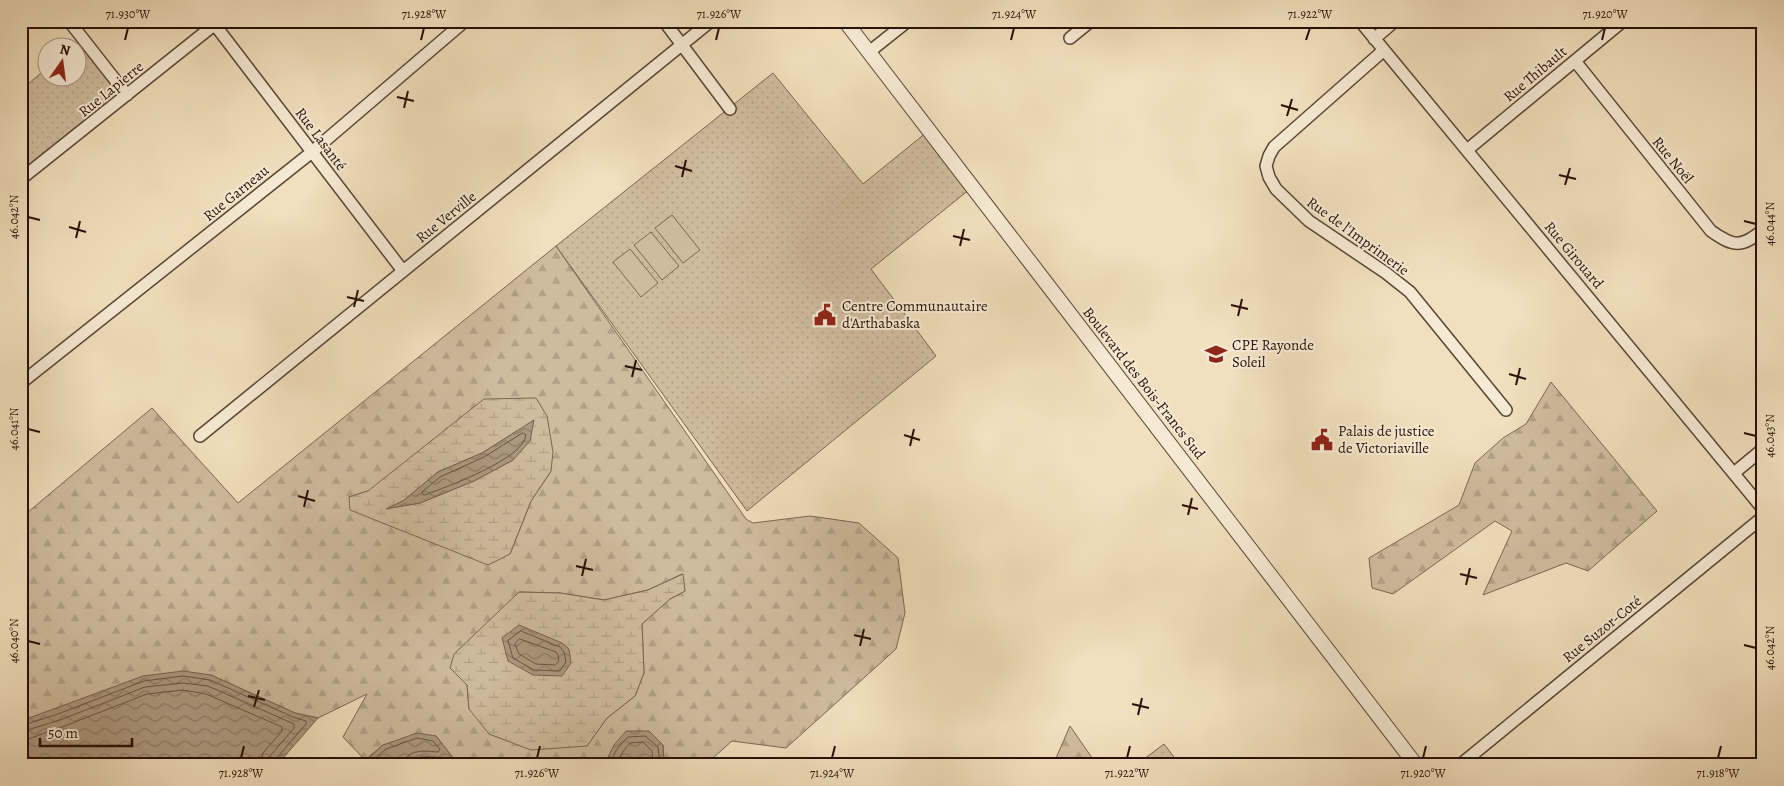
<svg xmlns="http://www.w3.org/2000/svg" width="1784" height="786" font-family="Alegreya,serif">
	<defs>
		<pattern id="forest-firs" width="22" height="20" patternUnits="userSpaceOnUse" patternTransform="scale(1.25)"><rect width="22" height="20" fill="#cfbc9e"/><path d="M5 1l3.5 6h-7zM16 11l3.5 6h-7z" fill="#b2a187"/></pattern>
		<pattern id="wetland-marsh" width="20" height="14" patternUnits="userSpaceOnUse" patternTransform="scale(1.25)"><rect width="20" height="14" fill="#cfbc9e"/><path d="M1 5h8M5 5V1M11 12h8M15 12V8" fill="none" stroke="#b2a187"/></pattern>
		<pattern id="park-dots" width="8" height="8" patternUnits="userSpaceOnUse" patternTransform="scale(1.25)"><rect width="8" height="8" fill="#cfbc9e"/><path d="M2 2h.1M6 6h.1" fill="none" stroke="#b2a187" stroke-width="1.8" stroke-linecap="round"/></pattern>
		<pattern id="water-waves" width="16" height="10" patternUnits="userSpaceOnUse" patternTransform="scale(1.25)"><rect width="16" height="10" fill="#ac997f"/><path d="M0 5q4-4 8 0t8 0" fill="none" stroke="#8c7b66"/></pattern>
	</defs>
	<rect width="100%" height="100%" fill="#f1dfbd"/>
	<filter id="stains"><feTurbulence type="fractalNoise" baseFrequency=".004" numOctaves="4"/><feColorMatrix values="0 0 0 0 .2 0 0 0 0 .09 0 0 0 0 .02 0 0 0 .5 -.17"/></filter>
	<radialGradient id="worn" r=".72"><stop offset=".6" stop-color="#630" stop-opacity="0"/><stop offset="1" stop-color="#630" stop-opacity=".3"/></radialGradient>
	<path fill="url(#forest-firs)" stroke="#7b6652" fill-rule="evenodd" d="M556,246L746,519L753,523L810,516L859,523L898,558L905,613L896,649L786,748L732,741L705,765H666L664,763L663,745L607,759L609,765H464L454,759L436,736L383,745L365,760L343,737L367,694L318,718L295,713L211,675L56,709L21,721V518L152,408L238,503ZM551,471L531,501L510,554L349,497L368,491ZM682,574L685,591L670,599L642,624L644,673L635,696L607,718L587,746L469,709L467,685L519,592L560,593L604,600L648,590Z
		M1551,382L1657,511L1588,571L1566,563L1483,595L1512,531L1495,521L1393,594L1372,588L1369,558L1459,505L1475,463L1503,438L1526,424Z
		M1070,726L1097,765H1053Z"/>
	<path fill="url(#wetland-marsh)" stroke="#7b6652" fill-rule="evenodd" d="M536,398L547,416L553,452L551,471L531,501L510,554L488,565L350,510L349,497L368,491L484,399ZM533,421L513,460L474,481L420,503L388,508L403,501L438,472L482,453Z
		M683,574L685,591L670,599L642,624L644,673L635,696L607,718L587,746L531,750L489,734L469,709L467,685L450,668L454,654L519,592L560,593L604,600L648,590Z"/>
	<path fill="url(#park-dots)" stroke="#7b6652" d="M84,38L127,95L21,179V90L47,68L48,78H78V48L73,47Z
		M773,73L863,184L927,132L970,189L871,269L936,356L747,511L556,246Z
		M1164,744L1180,765H1136Z"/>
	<path fill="#cfbc9e" stroke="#7b6652" d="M672,215L700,250L683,263L655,228Z
		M651,232L679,266L662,280L634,245Z
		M630,249L658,283L641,297L613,262Z"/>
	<path fill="url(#water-waves)" stroke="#77624f" d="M534,420L530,441L513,460L474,481L420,503L386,509L403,501L438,472L482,453Z
		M519,625L562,643L569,649L571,663L562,676L533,675L508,661L502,638Z
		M183,671L211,675L295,713L318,718L277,765H21V721L143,676Z
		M626,731H649L663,745L664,763L666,765H609L607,759L614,745Z
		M417,733L436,736L454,759L464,765H445L436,757L417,756L406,765H361L383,745Z"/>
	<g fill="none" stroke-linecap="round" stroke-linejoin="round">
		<path stroke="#6a5442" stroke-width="1" d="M523,433L526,435C524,459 446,487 425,495L422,494L423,491L440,477L484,457Z
			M521,631L560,647L564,652L566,662L560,671L534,670L513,658L508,641Z
			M520,639L556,652L558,655L559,661L555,665L536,664L519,654L515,644Z
			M21,726L58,714L144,681L183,676L210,680L293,717L306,721V724L275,760L274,765
			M21,732L60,720L145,687L183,683L208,686L294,724V728L270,756L267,765
			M21,740L28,739L62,727L147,694L183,690L206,694L282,727V731L263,753L260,765
			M367,765L386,749L417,738L433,741L440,749L438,752C426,751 406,748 403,765
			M613,765C611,753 620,745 628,737L645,736L658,747L660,765
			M619,765C619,755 624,750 630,743L643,742L652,751L653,765"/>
		<g stroke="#5a4434" stroke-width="14">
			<path id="minor" d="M69,21L127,95
				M664,21L730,109
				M1360,21L1763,509
				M215,25L403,271
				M1070,38L1091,21
				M1374,39L1395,21
				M1384,50L1274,147L1269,156L1266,166L1269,177L1276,189L1309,221L1386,273L1410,292L1506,410
				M869,52L908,21
				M1575,61L1711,231C1734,247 1741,248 1763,230
				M1467,150L1623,21
				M21,179L219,21
				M21,383L312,152L465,21
				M200,436L711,21
				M1734,473L1763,449
				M1460,765L1763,517"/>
		</g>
		<g stroke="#5a4434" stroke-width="16">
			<path id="tertiary" d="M845,21L1416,765"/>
		</g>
		<use href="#minor" stroke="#f6ead4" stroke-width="11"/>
		<use href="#tertiary" stroke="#f6ead4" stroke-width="14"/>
	</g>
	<path fill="none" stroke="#271006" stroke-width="2" d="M125,40L128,28M421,40L424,28M716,40L719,28M1011,40L1014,28M1306,40L1310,28M1602,40L1605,28M397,97L414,101M1281,105L1298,110M404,108L408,91M1287,116L1292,99M675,166L692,171M1559,175L1576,179M682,177L686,160M1565,185L1570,168M28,217L40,220M1744,221L1756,224M69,227L86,232M953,236L970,240M76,238L80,221M960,246L964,229M347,297L364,301M1231,305L1248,309M354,307L358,290M1238,316L1242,299M625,366L642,370M1509,374L1526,379M632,377L636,360M1516,385L1520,368M28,429L40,432M1744,433L1756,436M904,435L920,440M910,446L914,429M298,496L315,501M1182,505L1198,509M304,507L308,490M1188,515L1192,498M576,566L593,570M1460,574L1477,578M582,576L586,559M1466,585L1470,568M854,635L871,639M28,641L40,644M1744,645L1756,648M860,646L864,629M248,696L265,700M1132,704L1149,708M254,707L259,690M1138,715L1142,698M241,758L244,746M537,758L540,746M832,758L835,746M1127,758L1130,746M1423,758L1426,746M1718,758L1721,746"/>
	<defs>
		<g id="civic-bare" transform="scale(1.725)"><path d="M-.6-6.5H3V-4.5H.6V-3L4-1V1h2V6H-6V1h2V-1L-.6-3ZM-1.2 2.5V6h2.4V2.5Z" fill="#8f2418" stroke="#f6ead4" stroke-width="2.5" paint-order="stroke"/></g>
		<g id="school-bare" transform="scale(1.725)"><path d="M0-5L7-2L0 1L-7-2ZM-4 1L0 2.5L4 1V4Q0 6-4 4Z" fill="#8f2418" stroke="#f6ead4" stroke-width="2.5" paint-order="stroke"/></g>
	</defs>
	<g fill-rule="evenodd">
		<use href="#civic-bare" x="825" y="315"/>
		<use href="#school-bare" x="1216" y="354"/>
		<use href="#civic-bare" x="1322" y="440"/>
	</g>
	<g text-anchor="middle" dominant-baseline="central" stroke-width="4" stroke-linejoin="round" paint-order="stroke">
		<g font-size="15" fill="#271006" stroke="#f6ead4">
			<text transform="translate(1535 74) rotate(-40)">Rue Thibault</text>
			<text transform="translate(111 89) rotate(-39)">Rue Lapierre</text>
			<text transform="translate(321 139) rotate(53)">Rue Lasanté</text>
			<text transform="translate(1673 160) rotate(51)">Rue Noël</text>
			<text transform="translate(236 193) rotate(-39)">Rue Garneau</text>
			<text transform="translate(446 217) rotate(-39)">Rue Verville</text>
			<text transform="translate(1358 236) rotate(36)">Rue de l'Imprimerie</text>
			<text transform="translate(1574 255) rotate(50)">Rue Girouard</text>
			<text transform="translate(1144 383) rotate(52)">Boulevard des Bois-Francs Sud</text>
			<text transform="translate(1602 629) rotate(-39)">Rue Suzor-Coté</text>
		</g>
		<g font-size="15" fill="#271006" stroke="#f6ead4" text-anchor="start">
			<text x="842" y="306">Centre Communautaire<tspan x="842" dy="17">d'Arthabaska</tspan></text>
			<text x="1232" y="345">CPE Rayonde<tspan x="1232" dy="17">Soleil</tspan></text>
			<text x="1338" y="431">Palais de justice<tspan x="1338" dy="17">de Victoriaville</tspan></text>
		</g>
	</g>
	<rect width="1784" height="786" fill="none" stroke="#f1dfbd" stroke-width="55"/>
	<g transform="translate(62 62) rotate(14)"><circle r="24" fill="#f6ead4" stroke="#a39382"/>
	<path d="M0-4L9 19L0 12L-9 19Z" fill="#8f2418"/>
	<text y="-8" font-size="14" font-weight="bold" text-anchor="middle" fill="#271006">N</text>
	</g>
	<path d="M40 738v8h92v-8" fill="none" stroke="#271006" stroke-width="2.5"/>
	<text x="48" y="738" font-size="15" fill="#271006" stroke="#f6ead4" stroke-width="4" paint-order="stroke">50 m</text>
	<rect x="28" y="28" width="1728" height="730" fill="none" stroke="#271006" stroke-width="2"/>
	<g font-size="12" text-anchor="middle" fill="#271006">
		<text x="128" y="18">71.930°W</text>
		<text x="424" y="18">71.928°W</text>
		<text x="719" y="18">71.926°W</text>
		<text x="1014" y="18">71.924°W</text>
		<text x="1310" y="18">71.922°W</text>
		<text x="1605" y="18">71.920°W</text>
		<text transform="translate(14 217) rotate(-90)" y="4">46.042°N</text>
		<text transform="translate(1770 224) rotate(-90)" y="4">46.044°N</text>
		<text transform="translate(14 429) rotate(-90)" y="4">46.041°N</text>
		<text transform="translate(1770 436) rotate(-90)" y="4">46.043°N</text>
		<text transform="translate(14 641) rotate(-90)" y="4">46.040°N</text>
		<text transform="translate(1770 648) rotate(-90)" y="4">46.042°N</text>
		<text x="241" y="777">71.928°W</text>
		<text x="537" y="777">71.926°W</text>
		<text x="832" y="777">71.924°W</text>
		<text x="1127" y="777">71.922°W</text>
		<text x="1423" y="777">71.920°W</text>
		<text x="1718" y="777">71.918°W</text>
	</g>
	<rect width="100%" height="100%" filter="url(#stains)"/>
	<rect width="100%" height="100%" fill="url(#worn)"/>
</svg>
